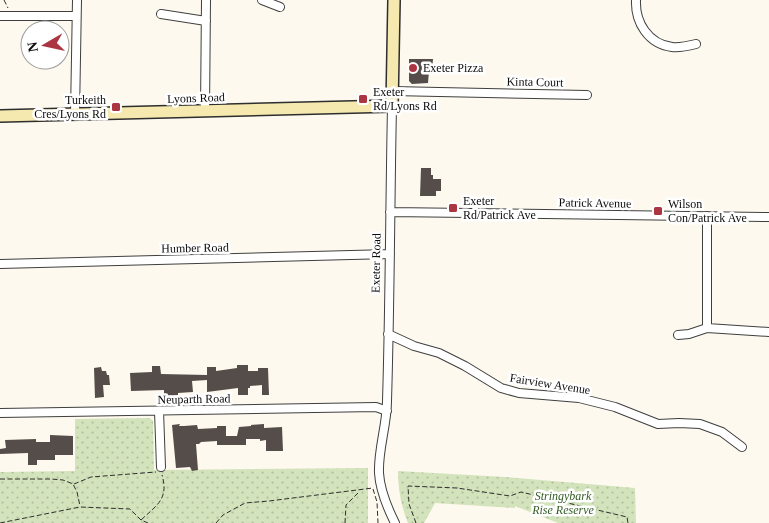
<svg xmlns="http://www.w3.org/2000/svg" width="769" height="523" font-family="'Times New Roman',serif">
	<defs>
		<pattern id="park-dots" width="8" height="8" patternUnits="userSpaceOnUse" patternTransform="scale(1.25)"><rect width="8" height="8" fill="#d3e3bb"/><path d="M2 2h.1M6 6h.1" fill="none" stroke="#b4c2a0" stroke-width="1.8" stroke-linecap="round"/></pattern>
	</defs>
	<rect width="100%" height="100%" fill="#fdf9ee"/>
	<path fill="url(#park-dots)" d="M150,418L153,421L154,470L368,468V523H0V472L75,471V419Z
		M398,471L505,477L635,488L636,523H558L515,506V508L435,503L424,523H408C401,506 398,489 398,471Z"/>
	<path fill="#544d4a" d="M409,59H433L432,71H429L428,83L412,84L409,81Z
		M421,168H431V175H433V179H441V191H436V196H420Z
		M237,365H248V371H258V368H268L269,395H262V385L250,386V388H248V395H238V388L207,392V380L192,381L193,392L178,393V395L164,396V390L131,391L130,373L152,372V366H160L161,374L207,375V367H216V371L237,368Z
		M101,367L102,371H106L107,375H109L110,385H103L104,397L95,398L94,368Z
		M180,424L179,426H184L197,425L198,429L217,428V426H226V436H237L239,427L251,426V425L264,424V428L282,427L283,451H266V440L260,441V439H246V445H217V441L201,442L199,444H196L198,470L192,471L190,467L176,468L172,425Z
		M50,435L73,436V455H55V460H37V465H28V453L0,454V449L6,448L5,440L36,439V442H50Z"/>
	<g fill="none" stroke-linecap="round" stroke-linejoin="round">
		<g stroke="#3f3f3f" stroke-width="10">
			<path id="street" d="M262,0L280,7
				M636,0C635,22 648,44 672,47C680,48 688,46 696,44
				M161,14L206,21
				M0,16H76
				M392,91L587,95
				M392,106C390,204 390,303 387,401C387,425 378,449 379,473C380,490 387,507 395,523
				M205,111L206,0
				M75,114L77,0
				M390,212L769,217
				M0,264L390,254
				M707,328V216
				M388,334L414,346L439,353L465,366L501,388L519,393L579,398L615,407L658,424L679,423L700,424L722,432L742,447
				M678,335L689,334L707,328L769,332
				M159,411L161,467
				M0,413L376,407L387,411"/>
		</g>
		<g stroke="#2e2e2e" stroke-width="14">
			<path id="secondary" d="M0,116L392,106L394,0"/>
		</g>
		<path stroke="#2e2e2e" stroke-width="1" stroke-dasharray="5 2.5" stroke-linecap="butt" d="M4,0L8,8
			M0,479H51L63,480L73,484L77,492L80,506
			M74,484L91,477L156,472
			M373,489L377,502L378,523
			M141,520C157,505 169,499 162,475
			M0,523L80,507L130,509L141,520L148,523
			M216,523L223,515L245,503L269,501L373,488
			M345,523L346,505L359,492
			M416,523L409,504L408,486L457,488L510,496L521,492L627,517L628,523"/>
		<use href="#street" stroke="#fff" stroke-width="8"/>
		<use href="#secondary" stroke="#f5e9b0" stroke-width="11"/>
	</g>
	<g fill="#ac3542" stroke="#fff" stroke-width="2">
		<circle cx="413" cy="68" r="5"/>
		<rect x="358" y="94" width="10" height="10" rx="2.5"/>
		<rect x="111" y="102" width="10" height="10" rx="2.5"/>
		<rect x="448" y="203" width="10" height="10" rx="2.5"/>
		<rect x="653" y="206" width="10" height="10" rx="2.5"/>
	</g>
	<g text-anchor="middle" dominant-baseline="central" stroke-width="5" stroke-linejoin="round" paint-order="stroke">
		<g font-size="12" fill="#0c0c0c" stroke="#fff" text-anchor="start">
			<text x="423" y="68">Exeter Pizza</text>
			<text x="373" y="92">Exeter<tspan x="373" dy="14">Rd/Lyons Rd</tspan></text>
			<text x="106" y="100" text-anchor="end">Turkeith<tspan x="106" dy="14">Cres/Lyons Rd</tspan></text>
			<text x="463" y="201">Exeter<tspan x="463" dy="14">Rd/Patrick Ave</tspan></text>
			<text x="668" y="204">Wilson<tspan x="668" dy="14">Con/Patrick Ave</tspan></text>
		</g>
		<g font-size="12" fill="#0c0c0c" stroke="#fff">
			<text transform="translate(535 82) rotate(1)">Kinta Court</text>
			<text transform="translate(196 98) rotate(-2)">Lyons Road</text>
			<text transform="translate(595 203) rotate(1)">Patrick Avenue</text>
			<text transform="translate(195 248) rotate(-1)">Humber Road</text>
			<text transform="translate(376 263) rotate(-89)">Exeter Road</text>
			<text transform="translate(550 384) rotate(9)">Fairview Avenue</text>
			<text transform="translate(194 399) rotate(-1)">Neuparth Road</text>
		</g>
		<g font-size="12" font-style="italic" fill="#345c24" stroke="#fff">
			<text x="563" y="496">Stringybark<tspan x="563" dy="14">Rise Reserve</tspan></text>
		</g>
	</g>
	<g transform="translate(45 45) rotate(261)"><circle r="24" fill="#ffffff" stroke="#9e9e9e"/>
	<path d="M0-4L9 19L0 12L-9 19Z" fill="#ac3542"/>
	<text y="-8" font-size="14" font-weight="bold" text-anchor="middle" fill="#0c0c0c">N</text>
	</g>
</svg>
